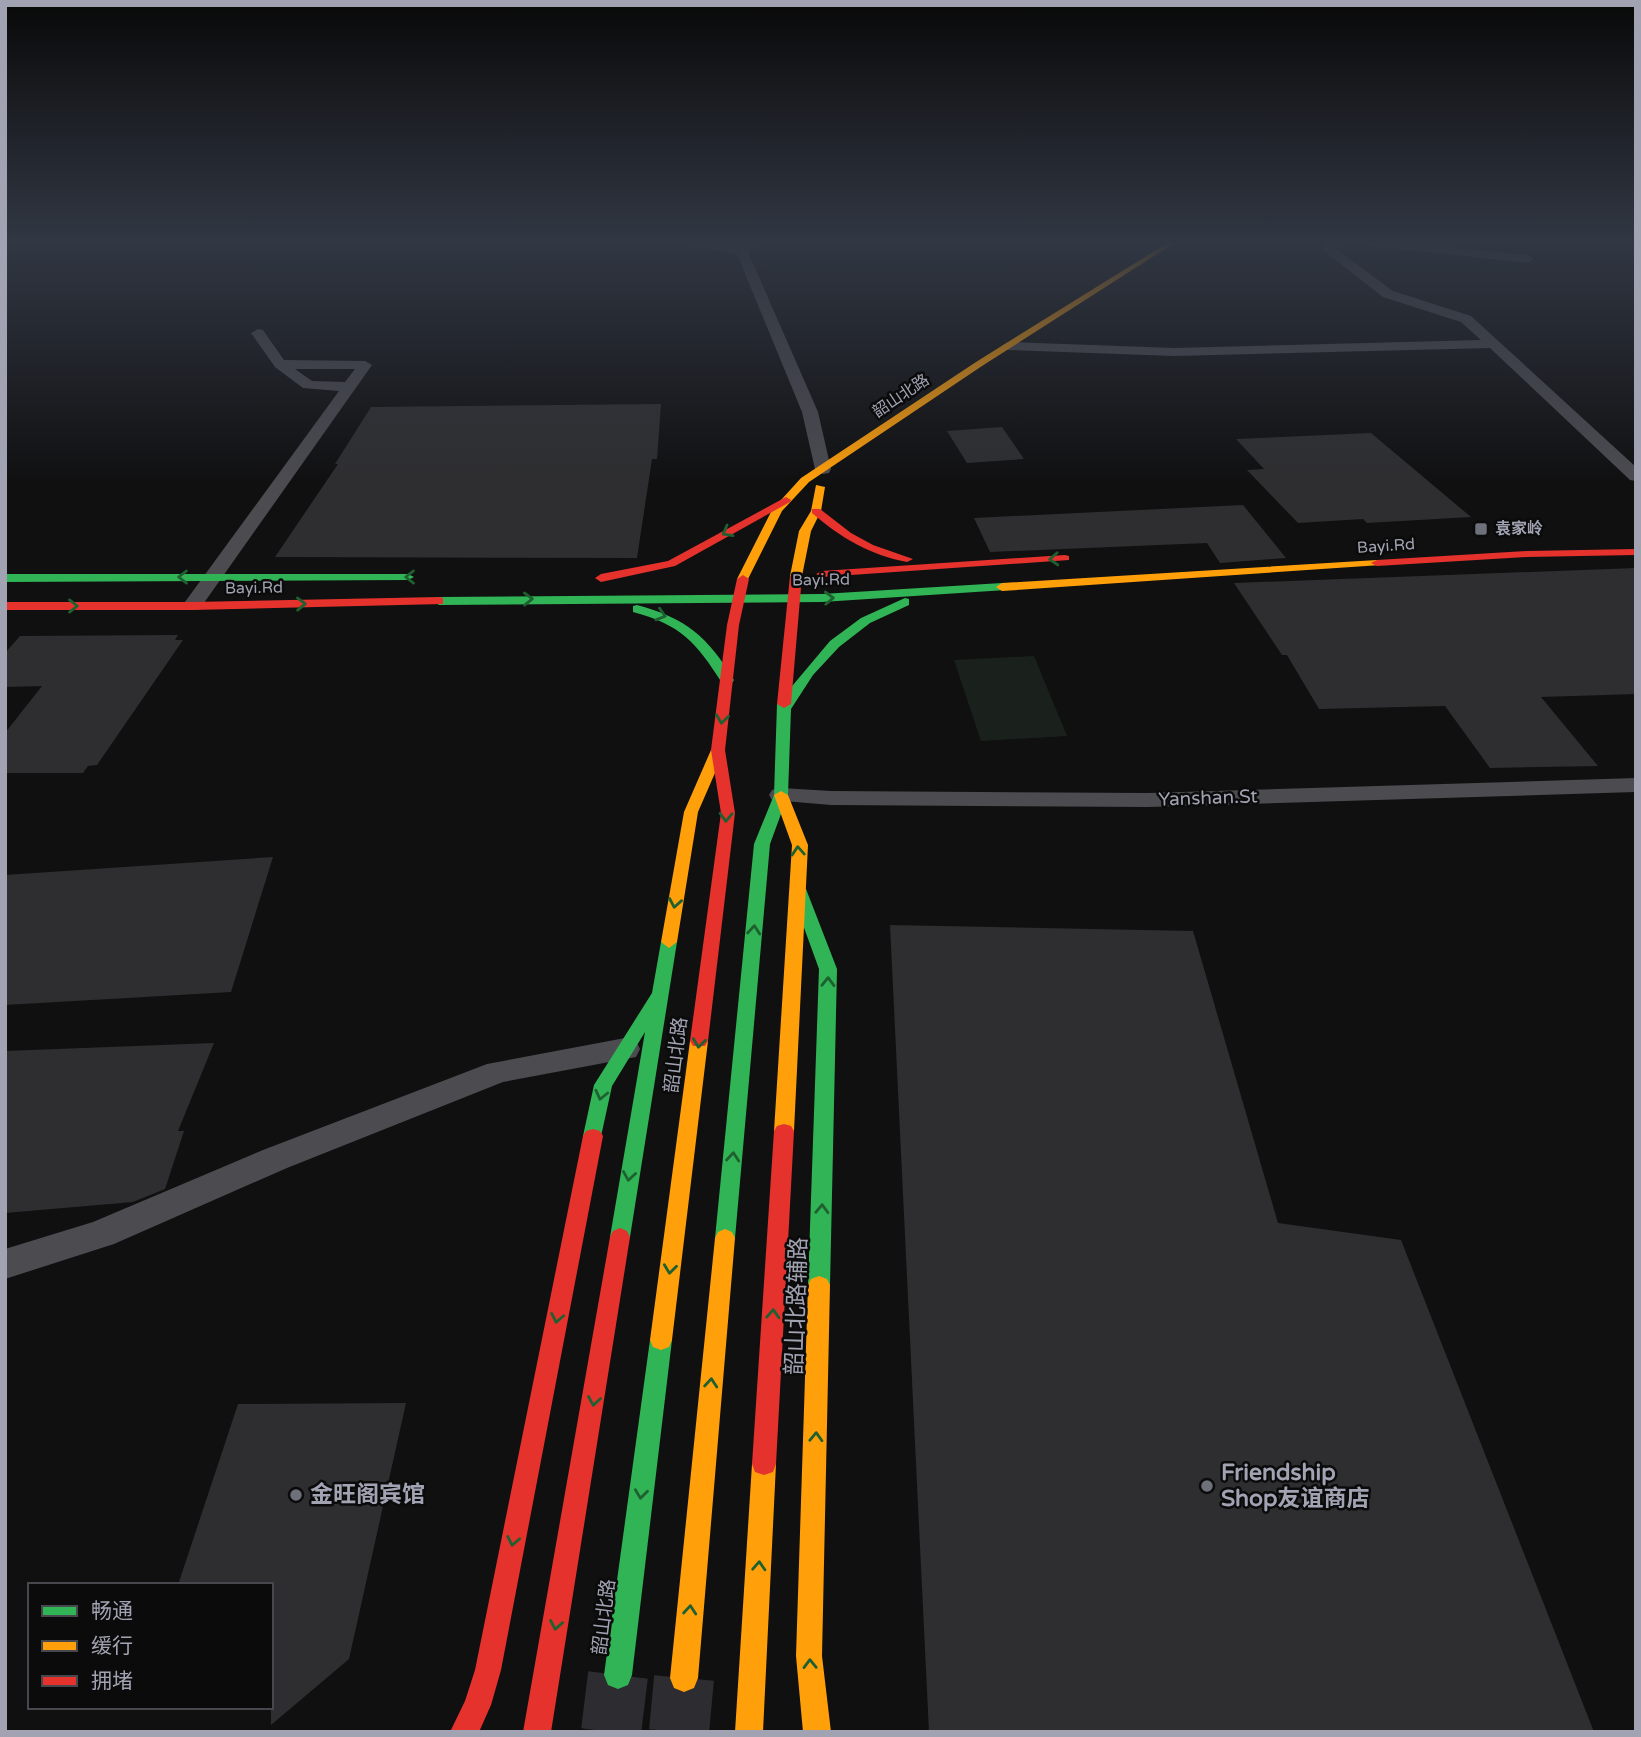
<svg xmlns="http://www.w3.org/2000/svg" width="1641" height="1737" font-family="'Varela Round','Noto Sans SC',sans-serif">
	<rect width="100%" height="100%" fill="#101011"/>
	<path fill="#1a211c" d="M1034,656L1067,736L981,741L954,660Z"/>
	<path fill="#2e2e30" d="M661,404L657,459H652L637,558L275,557L338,464H335L371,407Z
		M1002,427L1024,459L967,463L947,431Z
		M1371,433L1471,517L1367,523L1363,519L1298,523L1247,470L1264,469L1236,439Z
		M1243,505L1286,558L1220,563L1207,543L990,552L974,518Z
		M1636,568V694L1541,697L1598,766L1490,768L1445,706L1319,709L1287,655H1282L1234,583Z
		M178,635L175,640H183L97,765L88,766L83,773H5V733L42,686L5,687V653L20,636Z
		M273,857L231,992L5,1005V875Z
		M890,925L1193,931L1278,1223L1401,1240L1594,1732H929Z
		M214,1043L178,1131H184L165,1189L133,1202L5,1213V1051Z
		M406,1403L349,1659L271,1725V1585H178L238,1404Z"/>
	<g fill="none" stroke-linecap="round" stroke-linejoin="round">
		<path stroke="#2d2d31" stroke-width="60" stroke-dasharray="60 31" stroke-linecap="butt" d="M611,1732L618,1675
			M679,1732L684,1678"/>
		<path fill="#4b4b50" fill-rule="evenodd" d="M670,240H695L739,247L747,240H759L748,252L818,412L831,469L829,473L823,474L815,469L802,412L737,254L676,243Z
			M1340,240H1377L1528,255L1534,259L1528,263L1346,243Z
			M1333,241L1339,244L1335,248L1393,291L1471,316L1636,467V481L1630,480L1490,348L1174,356L1008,350L1001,346L1008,342L1174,348L1481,340L1461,322L1383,297L1323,250V246Z
			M258,329L263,330L284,360L365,361L372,365L199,610H185L182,606L339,391L303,388L275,367L251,333ZM295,369H355L345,382L312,381Z
			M1636,778V792L1148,807L831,805L772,800L769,795L772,790L781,788L831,791L1148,793Z
			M625,1038L636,1041L640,1049L636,1057L503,1082L287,1168L114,1244L5,1279V1249L93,1222L263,1150L487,1064Z"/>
		<path fill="#30b455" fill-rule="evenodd" d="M5,574H408L414,577L408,580L5,582Z
			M1002,583L1006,584V590L822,602L439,605L433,601L439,597L822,594Z
			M905,598L909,599V605L870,623L839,647L813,675L791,709L788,795L770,844L735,1238L732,1244L725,1247L718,1244L715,1238L754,844L774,795L777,704L830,641L861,618Z
			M637,605C686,618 708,637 734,680L732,683H722C696,642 681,625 633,612V606Z
			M798,884L806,889L837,969L830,1285L827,1291L819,1294L811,1291L808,1285L819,969L790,889Z
			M669,936L677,942L630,1237L627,1243L620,1246L613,1243L610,1237L645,1032L612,1086L600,1141L593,1143L586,1141L583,1136L594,1085L652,993L661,942Z
			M661,1330L669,1333L672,1340L632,1675L628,1685L618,1689L608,1685L604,1675L650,1340L653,1333Z"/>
		<path fill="#ff9f0a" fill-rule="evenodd" d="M1172,240H1179L982,366L809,482L782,511L747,581H739L737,579L772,510L801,478L976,362Z
			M816,485L825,487L821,511L811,531L802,576L796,579L790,576L799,531L811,511Z
			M1377,560L1381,561V565L1002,591L996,587L1002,583Z
			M718,746L725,750L698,812L677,942L669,948L661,942L684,812L711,750Z
			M781,791L788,795L808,845L794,1131L791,1136L784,1138L777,1136L774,1131L792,845L774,795Z
			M699,1035L705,1036L708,1041L672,1340L669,1347L661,1350L653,1347L650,1340L690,1041L693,1036Z
			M725,1229L732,1232L735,1238L698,1678L694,1688L684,1692L674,1688L670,1678L715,1238L718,1232Z
			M819,1276L827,1279L830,1285L822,1656L831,1732H803L796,1656L808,1285L811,1279Z
			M764,1453L773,1456L776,1464L763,1732H735L752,1464L755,1456Z"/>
		<path fill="#e5322d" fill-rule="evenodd" d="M786,497L791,500L790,502L675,566L601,582L595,578L601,574L668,561Z
			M812,509H820L851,533L873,545L913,559L907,562C870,555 841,538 812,513Z
			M1636,549V555L1527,557L1377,566L1371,563L1377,560L1527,551Z
			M1065,555L1069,556V560L822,577L816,574L822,571Z
			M796,573L802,576L791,704L784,708L777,704L790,576Z
			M743,575L749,579L739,625L725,750L735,813L708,1041L705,1046H693L690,1041L721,813L711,750L727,625L737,579Z
			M439,597L443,598V604L192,610H5V602H192Z
			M784,1124L791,1126L794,1131L776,1464L773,1472L764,1475L755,1472L752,1464L774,1131L777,1126Z
			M593,1129L600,1131L603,1136L501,1670L491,1705L479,1732H450L465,1701L475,1670L583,1136L586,1131Z
			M620,1228L627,1231L630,1237L551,1732H523L610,1237L613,1231Z"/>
	</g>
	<defs><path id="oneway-chevron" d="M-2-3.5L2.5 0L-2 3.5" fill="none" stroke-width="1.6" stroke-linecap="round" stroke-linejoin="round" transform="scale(1.75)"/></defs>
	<g stroke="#1e6030">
		<use href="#oneway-chevron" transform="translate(727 532) rotate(151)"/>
		<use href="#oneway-chevron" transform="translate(1054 559) rotate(177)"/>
		<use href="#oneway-chevron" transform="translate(183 577) rotate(180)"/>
		<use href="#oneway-chevron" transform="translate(410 577) rotate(-180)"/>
		<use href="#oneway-chevron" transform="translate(829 598) rotate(-2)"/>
		<use href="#oneway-chevron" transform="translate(528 599) rotate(-1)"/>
		<use href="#oneway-chevron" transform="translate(301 604) rotate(-1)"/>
		<use href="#oneway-chevron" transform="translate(73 606)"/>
		<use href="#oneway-chevron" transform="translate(661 615) rotate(17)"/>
		<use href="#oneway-chevron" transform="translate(722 719) rotate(97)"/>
		<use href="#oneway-chevron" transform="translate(726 817) rotate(92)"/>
		<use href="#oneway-chevron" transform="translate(798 851) rotate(-94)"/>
		<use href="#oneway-chevron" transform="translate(675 903) rotate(100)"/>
		<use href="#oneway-chevron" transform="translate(754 930) rotate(-85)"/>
		<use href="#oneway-chevron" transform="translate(828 982) rotate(-89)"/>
		<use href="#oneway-chevron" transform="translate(699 1043) rotate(97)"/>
		<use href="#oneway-chevron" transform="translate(601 1095) rotate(103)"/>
		<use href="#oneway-chevron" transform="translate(733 1157) rotate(-85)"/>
		<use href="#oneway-chevron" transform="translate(629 1176) rotate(99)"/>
		<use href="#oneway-chevron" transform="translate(822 1209) rotate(-88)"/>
		<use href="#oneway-chevron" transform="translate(670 1269) rotate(97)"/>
		<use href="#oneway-chevron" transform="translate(773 1314) rotate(-87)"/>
		<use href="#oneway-chevron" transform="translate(557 1318) rotate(101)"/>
		<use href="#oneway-chevron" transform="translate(711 1383) rotate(-85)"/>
		<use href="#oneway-chevron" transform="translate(594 1401) rotate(99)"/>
		<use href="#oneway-chevron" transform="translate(816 1437) rotate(-88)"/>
		<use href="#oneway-chevron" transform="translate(641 1494) rotate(97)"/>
		<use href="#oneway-chevron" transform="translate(513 1541) rotate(101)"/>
		<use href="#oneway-chevron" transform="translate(759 1566) rotate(-87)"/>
		<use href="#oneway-chevron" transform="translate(690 1610) rotate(-85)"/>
		<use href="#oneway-chevron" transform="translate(556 1625) rotate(100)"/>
		<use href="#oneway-chevron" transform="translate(810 1664) rotate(-91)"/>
	</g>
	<linearGradient id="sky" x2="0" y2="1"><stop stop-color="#090909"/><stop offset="0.5" stop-color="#313743"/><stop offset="1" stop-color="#313743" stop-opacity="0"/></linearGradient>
	<rect width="1641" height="483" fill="url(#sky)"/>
	<g fill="#6e707a" stroke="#0b0b0c" stroke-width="2.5">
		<rect x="1474" y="522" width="14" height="14" rx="3.5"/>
		<circle cx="1207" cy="1486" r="7"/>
		<circle cx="296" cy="1495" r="7"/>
	</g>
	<g text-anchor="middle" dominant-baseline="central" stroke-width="5" stroke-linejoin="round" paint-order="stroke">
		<g font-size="16" fill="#a1a3b2" stroke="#0b0b0c">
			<text transform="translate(901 396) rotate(-34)">韶山北路</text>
			<text transform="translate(1386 546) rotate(-4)">Bayi.Rd</text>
			<text transform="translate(821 580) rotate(-1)">Bayi.Rd</text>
			<text transform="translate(254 588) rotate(-1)">Bayi.Rd</text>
		</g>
		<g font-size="16" font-weight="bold" fill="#a1a3b2" stroke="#0b0b0c" text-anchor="start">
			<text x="1495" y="529">袁家岭</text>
		</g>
		<g font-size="19" fill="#a1a3b2" stroke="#0b0b0c">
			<text transform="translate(1208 798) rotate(-2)">Yanshan.St</text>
			<text transform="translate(676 1055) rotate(-83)">韶山北路</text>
			<text transform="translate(604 1617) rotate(-83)">韶山北路</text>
		</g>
		<g font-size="23" fill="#a1a3b2" stroke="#0b0b0c">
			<text transform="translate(797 1306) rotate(-88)">韶山北路辅路</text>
		</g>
		<g font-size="23" font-weight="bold" fill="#a1a3b2" stroke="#0b0b0c" text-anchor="start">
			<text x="1221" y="1473">Friendship<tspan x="1221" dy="26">Shop友谊商店</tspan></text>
			<text x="310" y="1495">金旺阁宾馆</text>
		</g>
	</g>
	<rect width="1641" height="1737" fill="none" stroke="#a1a3b2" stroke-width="14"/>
	<rect x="28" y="1583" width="245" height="126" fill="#0b0b0c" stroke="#47484e" stroke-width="2"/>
	<rect x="42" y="1606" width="35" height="10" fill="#30b455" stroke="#47484e" stroke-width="2"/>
	<text x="91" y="1618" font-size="21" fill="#a1a3b2">畅通</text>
	<rect x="42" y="1641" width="35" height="10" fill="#ff9f0a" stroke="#47484e" stroke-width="2"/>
	<text x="91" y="1653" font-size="21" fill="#a1a3b2">缓行</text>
	<rect x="42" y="1676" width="35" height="10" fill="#e5322d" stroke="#47484e" stroke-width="2"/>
	<text x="91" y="1688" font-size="21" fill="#a1a3b2">拥堵</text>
</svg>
